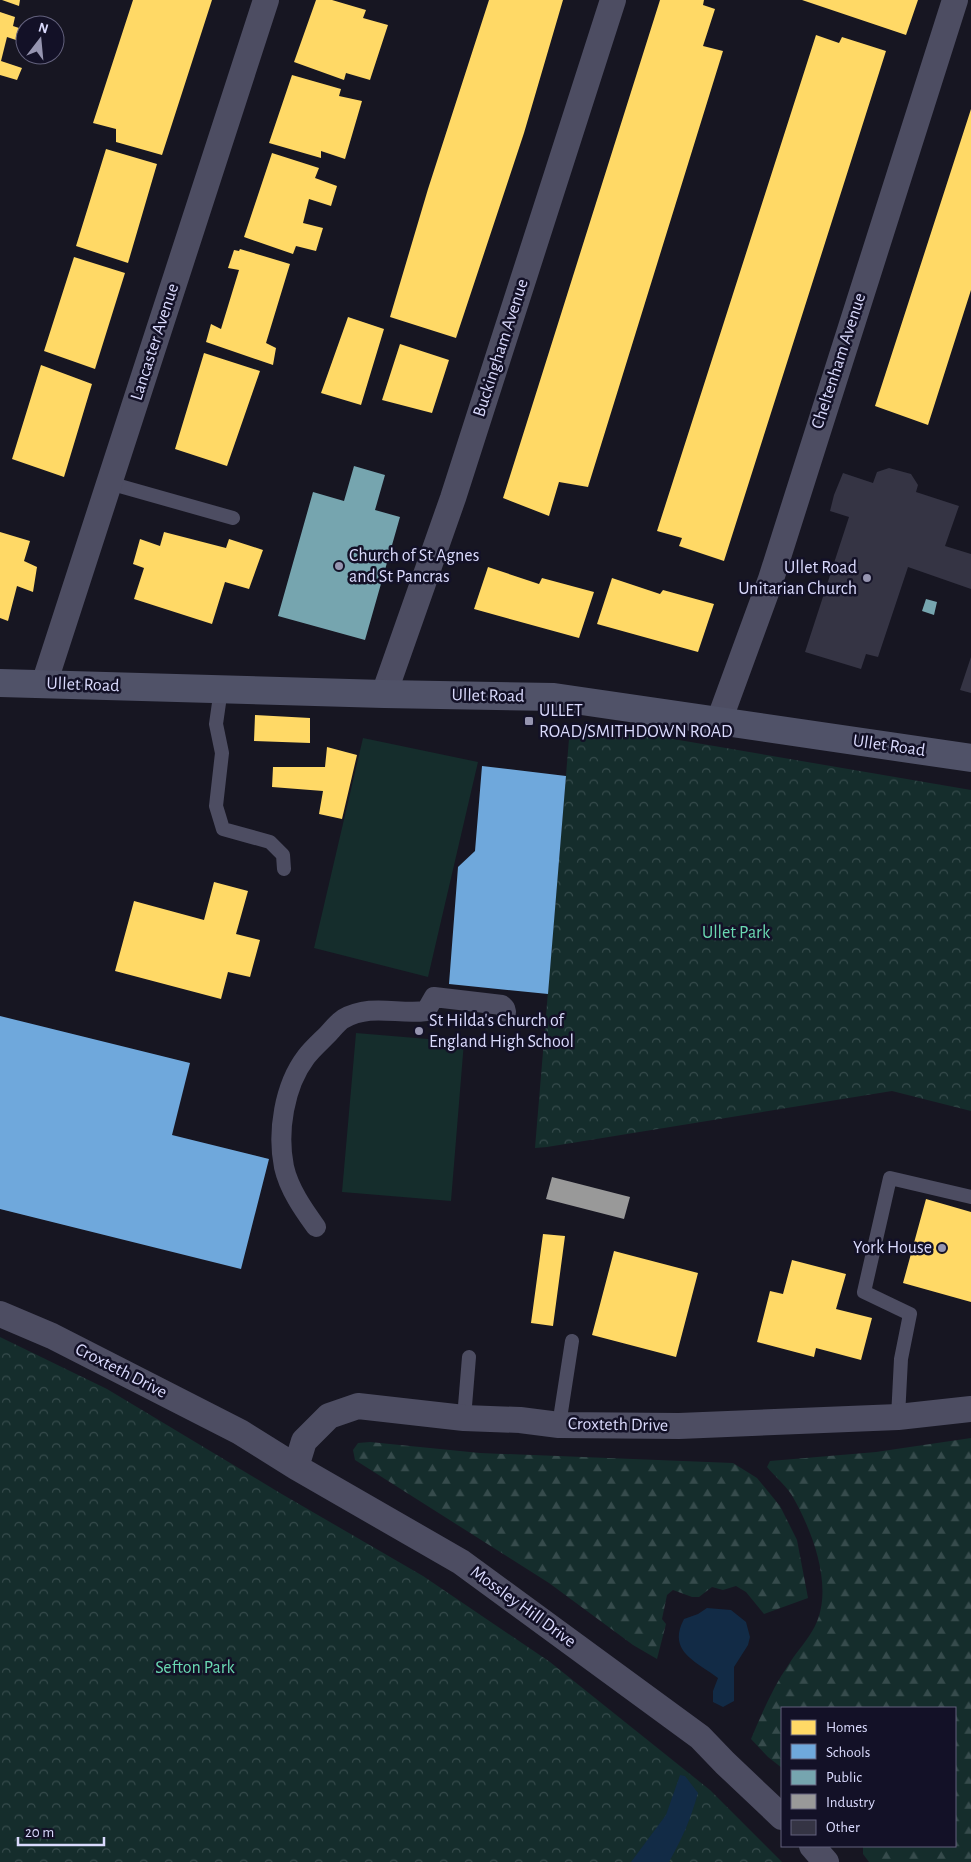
<svg xmlns="http://www.w3.org/2000/svg" width="971" height="1862" font-family="'Alegreya Sans',sans-serif">
	<defs>
		<pattern id="forest-firs" width="22" height="20" patternUnits="userSpaceOnUse" patternTransform="scale(1.25)"><rect width="22" height="20" fill="#152d2c"/><path d="M5 1l3.5 6h-7zM16 11l3.5 6h-7z" fill="#364b4c"/></pattern>
		<pattern id="park-crowns" width="20" height="18" patternUnits="userSpaceOnUse" patternTransform="scale(1.25)"><rect width="20" height="18" fill="#152d2c"/><path d="M2 6a3 3 0 1 1 6 0M12 15a3 3 0 1 1 6 0" fill="none" stroke="#364b4c"/></pattern>
	</defs>
	<rect width="100%" height="100%" fill="#171622"/>
	<path fill="url(#forest-firs)" d="M971,1438V1862H869L863,1854V1846H955V1708H782V1768L768,1757L751,1739C762,1713 773,1687 789,1664C797,1651 808,1640 815,1626C834,1588 813,1533 794,1499C788,1487 775,1477 767,1467L770,1461L876,1452Z
		M370,1442L480,1453L733,1463L757,1478L780,1506L797,1540L808,1598L764,1614L746,1592L736,1586L723,1590L712,1587L699,1597H692L673,1590L667,1595L662,1619L666,1624L657,1659L633,1645L549,1583L355,1460L353,1450L358,1443Z"/>
	<path fill="url(#park-crowns)" d="M591,725L971,790V1111L892,1091L547,1147L535,1148L569,739Z
		M0,1337L107,1389L280,1493L423,1576L550,1662L710,1790L782,1862H0Z"/>
	<path fill="#152d2c" d="M363,738L478,762L428,977L314,948Z
		M356,1033L464,1042L451,1201L342,1192Z"/>
	<path fill="#122b46" d="M707,1608L731,1610L746,1622L750,1637L748,1645L734,1667V1701L723,1707L713,1702V1691L718,1678C695,1661 667,1651 684,1619L698,1614Z
		M680,1775L685,1776L698,1793C690,1821 683,1837 669,1862H631L666,1815Z"/>
	<path fill="#ffd966" d="M2,0H20L19,6Z
		M133,0H212L162,155L116,142V129L93,123Z
		M316,0H332L366,10L363,18L388,25L370,80L346,73L344,80L294,62Z
		M489,0H563L524,133L456,338L390,317L428,189Z
		M660,0H704L703,5L715,9L703,46L723,51L588,487L559,482L549,516L503,498Z
		M802,0H918L906,35Z
		M0,12L15,17L13,26L25,30V43L7,37L1,61L22,68L17,80L0,75Z
		M816,35L839,43L842,37L886,51L724,561L679,546L682,538L657,531Z
		M292,75L341,89L339,96L362,101L345,159L321,151V158L269,143Z
		M971,109V290L928,425L875,406Z
		M106,149L157,164L128,263L76,246Z
		M272,153L319,168L315,178L337,186L331,206L309,199L303,223L323,228L316,251L296,246L293,254L244,237Z
		M240,249L290,264L266,343L276,348L273,365L206,342L211,324L221,329L239,270L228,268L234,250L239,251Z
		M74,257L125,273L95,369L44,351Z
		M348,317L384,329L361,405L321,393Z
		M400,344L449,360L432,413L382,400Z
		M204,353L260,371L227,466L175,449Z
		M41,365L92,384L64,477L12,459Z
		M0,532L30,541L24,561L37,567L33,592L17,586L8,621L0,618Z
		M164,532L226,548L229,539L263,550L249,589L225,582L212,624L134,599L144,568L133,564L140,539L160,546Z
		M488,567L539,584L542,578L594,592L579,638L474,609Z
		M612,578L660,594L663,590L714,604L698,652L597,624Z
		M255,715L310,718V743L254,741Z
		M327,747L357,755L342,819L319,814L323,791L272,787L273,767H325Z
		M214,882L248,891L236,934L260,940L250,977L228,972L221,999L115,971L134,901L204,920Z
		M926,1199L971,1212V1302L903,1283Z
		M543,1234L565,1236L553,1326L531,1323Z
		M614,1251L698,1273L676,1357L592,1335Z
		M792,1260L846,1274L836,1309L872,1318L861,1360L816,1348L814,1357L757,1342L770,1291L783,1294Z"/>
	<path fill="#6fa8dc" d="M482,766L566,776L548,994L449,984L458,867L475,851Z
		M0,1016L190,1063L172,1135L269,1159L241,1269L0,1209Z"/>
	<path fill="#76a5af" d="M354,466L385,475L375,510L400,517L365,640L278,616L313,492L344,501Z
		M926,599L937,602L934,615L922,611Z"/>
	<path fill="#999" d="M552,1177L630,1197L624,1219L546,1199Z"/>
	<path fill="#353444" d="M889,468L911,474L918,485L916,492L959,506L945,546L971,554V589L908,567L878,657L866,654L861,669L805,652L849,517L830,511L834,495L843,473L873,483L877,472Z
		M971,657V693L960,690Z"/>
	<g fill="none" stroke-linecap="round" stroke-linejoin="round">
		<path stroke="#4d4d62" stroke-width="14" d="M109,483L233,518
			M221,689L216,724L222,753L216,806L223,829L270,842L283,855L284,869
			M898,1417L901,1359L910,1314L864,1292L890,1178L971,1197
			M464,1418L469,1357
			M559,1425L572,1341"/>
		<path stroke="#4d4d62" stroke-width="20" d="M316,1227C303,1209 289,1189 284,1167C277,1132 284,1086 306,1057C312,1049 320,1042 327,1035C332,1030 337,1023 343,1019C371,1003 398,1015 426,1011L434,997L502,1005L505,1008L506,1012"/>
		<path stroke="#4d4d62" stroke-width="26" d="M44,684L266,0
			M384,694L453,498L613,0
			M719,721L771,579L955,0
			M0,1314L52,1336L240,1432L296,1467L461,1562L700,1737L725,1763L782,1817
			M296,1467L304,1441L329,1416L358,1406L464,1418L520,1420L559,1425L679,1426L898,1417L971,1409
			M812,1846L826,1862"/>
		<path stroke="#505268" stroke-width="28" d="M0,683L384,694L554,697L971,758"/>
	</g>
	<g fill="#9695b0" stroke="#131127" stroke-width="2">
		<circle cx="339" cy="566" r="5"/>
		<circle cx="867" cy="578" r="5"/>
		<rect x="524" y="716" width="10" height="10" rx="2.5"/>
		<circle cx="419" cy="1031" r="5"/>
		<circle cx="942" cy="1248" r="5"/>
	</g>
	<g text-anchor="middle" dominant-baseline="central" stroke-width="5" stroke-linejoin="round" paint-order="stroke">
		<g font-size="18" fill="#dadafd" stroke="#131127">
			<text transform="translate(155 342) rotate(-72)">Lancaster Avenue</text>
			<text transform="translate(501 348) rotate(-72)">Buckingham Avenue</text>
			<text transform="translate(839 361) rotate(-72)">Cheltenham Avenue</text>
			<text transform="translate(83 685) rotate(2)">Ullet Road</text>
			<text transform="translate(488 696) rotate(1)">Ullet Road</text>
			<text transform="translate(889 746) rotate(8)">Ullet Road</text>
			<text transform="translate(121 1371) rotate(27)">Croxteth Drive</text>
			<text transform="translate(618 1425) rotate(1)">Croxteth Drive</text>
			<text transform="translate(523 1607) rotate(36)">Mossley Hill Drive</text>
		</g>
		<g font-size="18" fill="#dadafd" stroke="#131127" text-anchor="start">
			<text x="349" y="556">Church of St Agnes<tspan x="349" dy="21">and St Pancras</tspan></text>
			<text x="857" y="568" text-anchor="end">Ullet Road<tspan x="857" dy="21">Unitarian Church</tspan></text>
			<text x="539" y="711">ULLET<tspan x="539" dy="21">ROAD/SMITHDOWN ROAD</tspan></text>
			<text x="429" y="1021">St Hilda's Church of<tspan x="429" dy="21">England High School</tspan></text>
			<text x="932" y="1248" text-anchor="end">York House</text>
		</g>
		<g font-size="18" fill="#6ad9b2" stroke="#131127">
			<text x="736" y="933">Ullet Park</text>
			<text x="195" y="1668">Sefton Park</text>
		</g>
	</g>
	<rect x="781" y="1707" width="175" height="140" fill="#131127" stroke="#63617d"/>
	<rect x="791" y="1720" width="25" height="15" fill="#ffd966" stroke="#63617d"/>
	<text x="826" y="1732" font-size="15" fill="#dadafd">Homes</text>
	<rect x="791" y="1744" width="25" height="15" fill="#6fa8dc" stroke="#63617d"/>
	<text x="826" y="1757" font-size="15" fill="#dadafd">Schools</text>
	<rect x="791" y="1770" width="25" height="15" fill="#76a5af" stroke="#63617d"/>
	<text x="826" y="1782" font-size="15" fill="#dadafd">Public</text>
	<rect x="791" y="1794" width="25" height="15" fill="#999999" stroke="#63617d"/>
	<text x="826" y="1807" font-size="15" fill="#dadafd">Industry</text>
	<rect x="791" y="1820" width="25" height="15" fill="#353444" stroke="#63617d"/>
	<text x="826" y="1832" font-size="15" fill="#dadafd">Other</text>
	<g transform="translate(40 40) rotate(16)"><circle r="24" fill="#131127" stroke="#63617d"/>
	<path d="M0-4L9 19L0 12L-9 19Z" fill="#9695b0"/>
	<text y="-8" font-size="14" font-weight="bold" text-anchor="middle" fill="#dadafd">N</text>
	</g>
	<path d="M18 1837v8h86v-8" fill="none" stroke="#dadafd" stroke-width="2.5"/>
	<text x="25" y="1837" font-size="15" fill="#dadafd" stroke="#131127" stroke-width="4" paint-order="stroke">20 m</text>
</svg>
